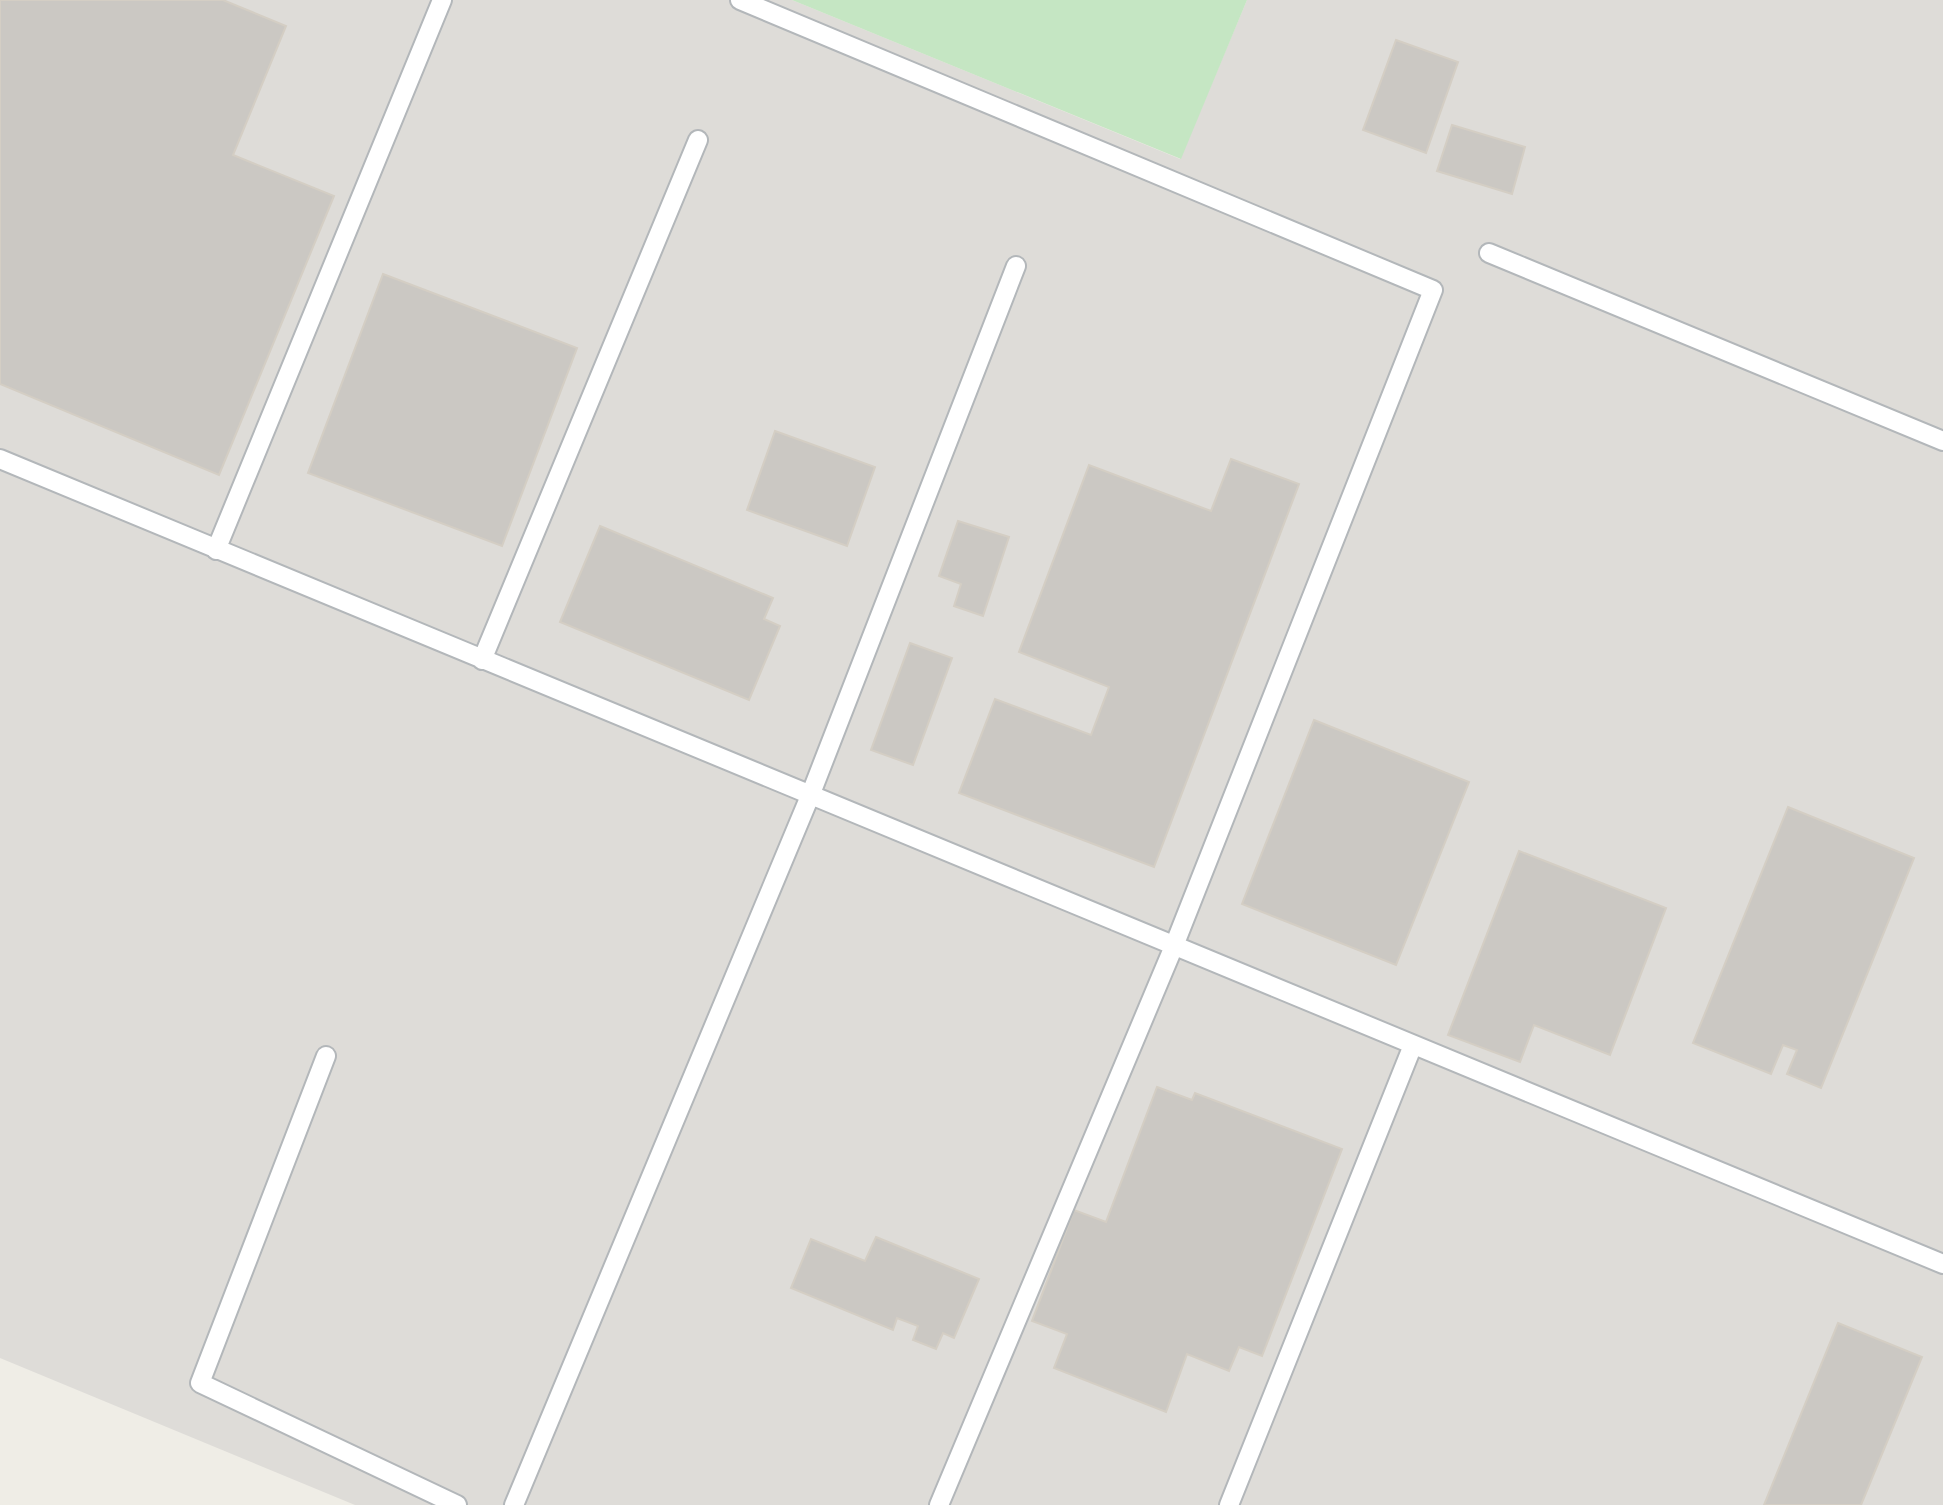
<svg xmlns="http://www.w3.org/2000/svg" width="1943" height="1505" font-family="Ubuntu,sans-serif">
	<rect width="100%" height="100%" fill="#efede6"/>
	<path fill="#dedcd8" d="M0,0H792L1180,159L1247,0H1943V1505H355L0,1358Z"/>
	<path fill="#c5e6c3" d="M792,0H1247L1181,159Z"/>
	<path fill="#cbc8c3" stroke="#d4cec4" stroke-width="2" d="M0,0H223L286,26L233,155L334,196L219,475L0,384Z
		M1396,40L1458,62L1426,153L1363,130Z
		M1452,125L1525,147L1512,194L1437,171Z
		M383,274L577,348L502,546L308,473Z
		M775,431L875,467L847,546L747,510Z
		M1231,459L1299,484L1154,867L959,793L995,699L1091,735L1109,687L1019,652L1089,465L1211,511Z
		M958,521L1009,537L983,616L954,606L961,584L939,576Z
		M600,526L773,598L764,619L780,626L749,700L560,622Z
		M910,643L952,658L913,765L871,750Z
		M1314,720L1469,782L1396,965L1242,904Z
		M1788,807L1914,858L1821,1088L1787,1074L1797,1050L1783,1045L1771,1074L1693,1043Z
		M1519,851L1666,908L1610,1055L1534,1025L1520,1062L1448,1035Z
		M1157,1087L1192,1100L1195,1093L1342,1149L1262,1356L1239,1347L1229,1371L1187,1354L1166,1412L1054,1368L1067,1334L1032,1321L1074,1210L1106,1222Z
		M876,1237L979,1279L954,1338L943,1333L936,1349L913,1340L918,1326L897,1318L893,1330L791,1288L811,1239L865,1261Z
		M1838,1323L1922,1357L1861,1505H1764Z"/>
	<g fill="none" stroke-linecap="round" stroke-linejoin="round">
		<g stroke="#b3b7ba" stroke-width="22">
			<path id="lane" d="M740,0L1433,290L1174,946L939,1505
				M1489,253L1943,441
				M0,459L1943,1264
				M216,550L442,0
				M482,660L698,140
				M326,1056L200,1383L457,1505
				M514,1505L810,796L1016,266
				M1229,1505L1413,1045"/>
		</g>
		<use href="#lane" stroke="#fff" stroke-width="18"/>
	</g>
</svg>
